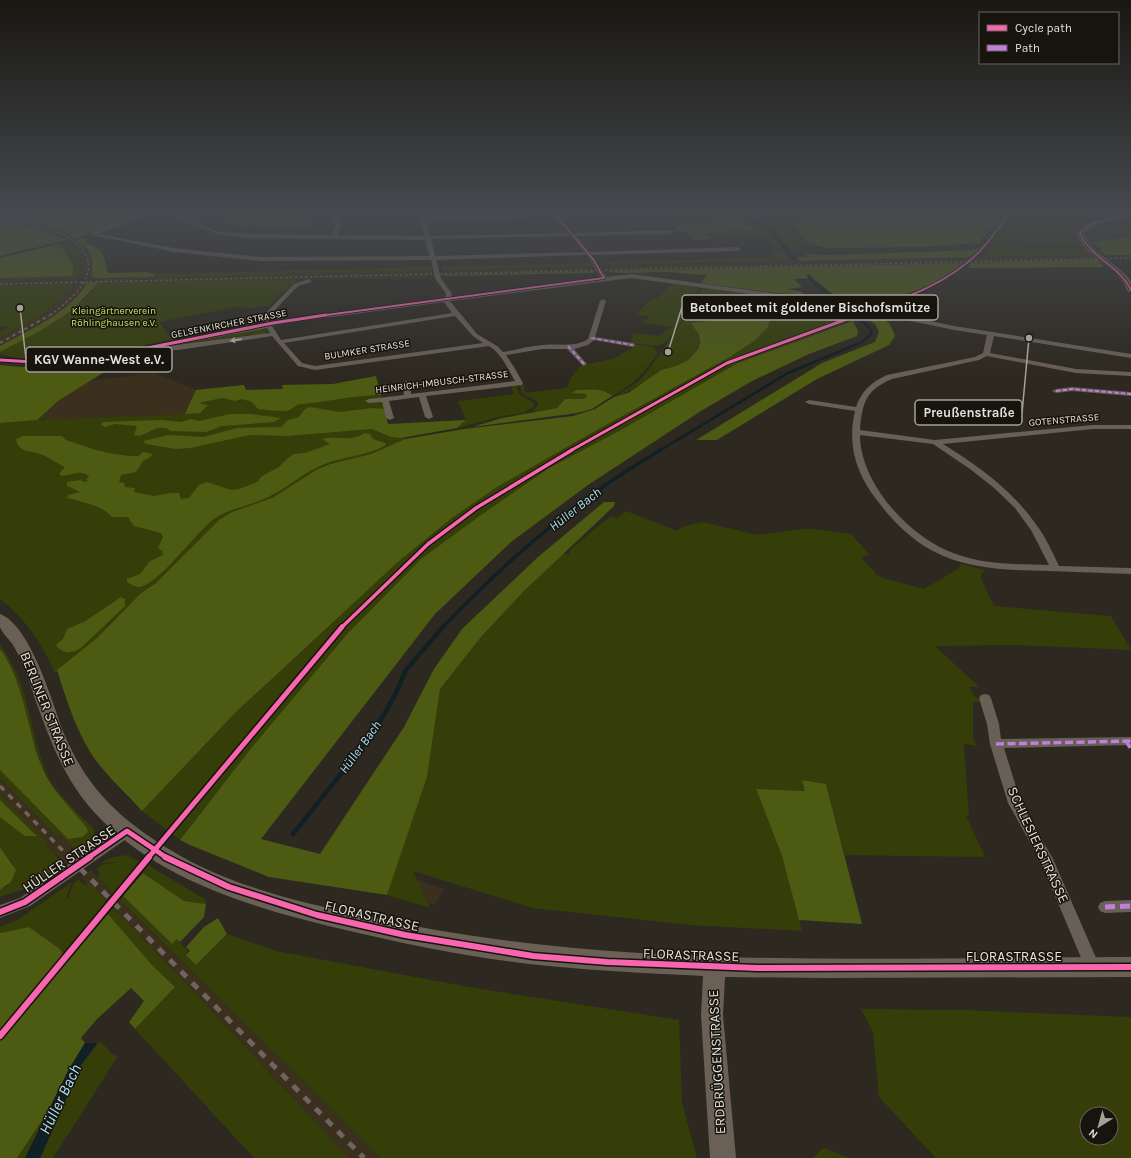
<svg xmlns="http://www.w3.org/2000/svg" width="1131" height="1158" font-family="Karla,sans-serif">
	<rect width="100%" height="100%" fill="#2d2920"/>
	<path fill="#3b301d" d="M0,216L46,226L70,236L62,238L53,233L0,220Z
		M1131,217V237L1092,242L1089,238L1090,231L1095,227Z
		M76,240L84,244L90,250L93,262V270L89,278L432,270V275L87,283L78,295L58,313L40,325L0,346V338L42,315L60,300L75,283L0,285V280L78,278L76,283H87L89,278H78L81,260L78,252L69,242Z
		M1094,255L1098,259L606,271L604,266Z
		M593,266L594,271L442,275V270Z
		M153,373L196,390L185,414L37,420L58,401L90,381Z
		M0,778L57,836L60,834L73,847L70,849L77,857L67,864L44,844L47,842L0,795Z
		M91,870L113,894L107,902L80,877Z
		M412,878L444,889L434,905L403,894Z
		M120,900L153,933L381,1158H349L182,979L113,908Z"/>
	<path fill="#353e08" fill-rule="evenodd" d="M636,212H708L711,214L718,213L729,221L682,225L671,219L642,215Z
		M761,212C777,212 793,231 802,243L797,244L799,251H792L775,231L758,218L764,217L765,215Z
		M773,212H812L794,225Z
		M1007,212H1126L1076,226L1072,230V234L1083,246H1061L1057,244L1058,243H1040L1043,245L1017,243L1010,246L984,243Z
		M746,215L766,229L783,248H775L764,236L709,239L705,233L754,231L755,229L739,217Z
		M68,242C83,256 81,260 78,278L0,280V278L71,276L73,265L59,244L0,258Z
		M995,246L1085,248L1094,255L982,257Z
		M770,250H781L791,260L800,261L603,265L604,262L776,257Z
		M591,263L593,266L442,270V267Z
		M427,267H430L432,270L154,277L155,274Z
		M431,275L424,278L321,279V278Z
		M318,278L297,280L268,306H259L257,308L236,307L159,322L172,339C119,350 53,369 0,354V352L40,331L85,299L99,282Z
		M76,283L60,300L42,315L0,338V332L9,327L0,326V285Z
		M672,284L699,288L695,293L694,305L666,342L657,346L631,343L633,333L659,336L672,327L642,323L650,316L635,315L652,299H656Z
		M704,288L835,307L853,321L738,363L619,431L549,468L478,517L421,559L348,633L252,747L180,840L142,811L235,713L399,561L452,518L497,487L597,430L728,358L770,321C767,319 764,317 761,316C746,312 706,318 691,325C709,341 695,358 676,366C671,368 664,368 659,371C644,381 631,392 614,397L638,382L647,372L683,321L698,304L700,299L699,292Z
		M262,328L266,329L267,334L253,337L249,335L174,346Z
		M637,345L653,347L658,353C642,374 636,383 612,396C603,387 588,390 576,390L579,394H586L588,397L583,399H565L557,408L532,412L538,405V402L522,393L520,385H524L525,393L567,388L571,378L580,366L615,358Z
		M119,358L117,364L58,401L38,420L185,414L196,390L244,385L246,390L283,389L282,385L333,384L376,376L388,424L405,439L371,454L325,465L272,498L232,512L219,520L156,583L140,594L97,638L55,673C42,644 25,618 0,599V365C41,370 79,366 119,358Z
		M511,386H516L520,395L533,402L534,406L524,413L503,416L457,428L466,420L458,401L514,394Z
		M626,511L677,531L682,527L703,522L757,535L801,529H816L851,534L870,555L862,556L863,559L877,575L882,578L924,589L958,569L961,564L985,570L980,576L994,606L1111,616L1131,650L1014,645L935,646L978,686V687H970L972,693L981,702H973V738L977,746L966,744L964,745L969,816H966L985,857L845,855L826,784L802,780L806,791L756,789L782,856L802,931L690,925L533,908L413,871L430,908L387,895L427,777L440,689L481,637L524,591L563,553L568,555L572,548L611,516L617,518Z
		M0,644C8,657 16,670 21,684C31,713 34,745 47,773C58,795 77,812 94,829C96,838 93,843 88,849L92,835L86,849L79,853L60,834L57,836L0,778V770L68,839L65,804L42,766L29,728L18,684L0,649Z
		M0,795L47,842L45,844L64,864L58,868L40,869H58L34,886L0,897V890L8,886L12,863L0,847V817L37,835L0,800Z
		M127,855L140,862L113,894L97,876L100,874L96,869L101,865L120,862L100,863L109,858Z
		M148,865L206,900V904L184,901L143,873Z
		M79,880L85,885L88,883L107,902L63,954L60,949L29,927L0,933V927L19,919L72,882L66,898H68L74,883Z
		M123,896L171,944L177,939C185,948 191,954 196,965L227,934L276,951L469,987L679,1020L682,1103L697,1158H381L120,900Z
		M113,908L182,979L349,1158H254L135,1029L175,987L152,965L108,914Z
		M861,1009L964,1010L1131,1017V1158H936L879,1097L873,1032ZM1087,1114H1111V1138H1087Z
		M100,1041L113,1055L118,1056L53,1158H40L81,1065Z
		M47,1113L25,1158H17Z
		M824,1148L849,1158H812Z"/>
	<path fill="#4d5a12" d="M19,212H147L74,239L70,236L72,235L70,234L30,220L0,215V213Z
		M242,212V215L282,212L304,216L309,227L278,228L247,225L242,227L215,216H218L219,213Z
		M708,212H742L746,215L739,218L755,230L705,233L709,239L695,240L686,232L674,230L679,225L728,221L718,214H711Z
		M812,212H1007L978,243L924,247L826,248L808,243L794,225Z
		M0,221L38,229L66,240L0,256Z
		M1131,237V255H1106L1092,242Z
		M82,238L87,239L85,243C104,248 104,255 108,273L146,272L155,274L154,277L96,278L91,276C95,259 91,248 76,240Z
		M59,244L73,265L72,276L0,278V258Z
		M982,246L971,257L800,261L797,257H807L806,254L829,255L974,250Z
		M1098,259L1104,267L968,268L971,263Z
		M966,263L939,281L875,307L844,303L809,275H806L809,278L794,279L802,287L787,289L802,292L807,297L701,283L707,275C693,275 679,272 664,272C645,272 625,275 606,271Z
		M594,271V273L444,276L442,275Z
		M99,282L72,310L40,331L0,352V346C31,329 68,314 87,283Z
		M871,314C886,317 890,322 895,336L889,345L817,379L717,440H696L822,363L875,342L879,332L875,324L866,318Z
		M749,316H762L770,321L767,328L754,341L728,358L597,430L497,487L452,518L399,561L235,713L142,811C129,796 114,783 102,768C79,741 68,704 57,670L97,638L140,594L156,583L219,520L232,512L272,498L318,469L330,464L371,454L405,439L464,429L573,416L595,409L614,397L628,393L661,370L676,366L688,360L698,349L700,342L699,335L691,323Z
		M853,321L858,331L857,336L809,354L752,381L701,411L588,485L511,542L435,614L261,839L320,854L404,727L434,669L462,629L538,557L604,502H615L614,506L524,591L481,637L440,689L427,777L387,895L269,877L190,845L180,840L252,747L348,633L421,559L478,517L549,468L619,431L738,363Z
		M119,358L117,364L58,401L37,420L0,423V365C41,370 79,366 119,358Z
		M376,376L381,395C354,395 328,402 302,404C295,404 293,410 286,411C276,411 267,410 258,409L252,402L242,399L235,401L223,398L202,402L200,404L208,405L200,413L185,414L196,390L244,385L246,390L283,389L282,385L333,384Z
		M576,390C588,390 603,387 612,396L592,409L577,413L472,427L502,418L557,408L565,399H583L587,397L586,394L572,393Z
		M310,407L339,412L373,408L384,409L388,424L466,420L457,428L401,438L391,437L372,429L287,436L250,435L190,448L176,449L146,444L143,441L169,435L203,437L237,428L281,427L288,420L299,417L305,409Z
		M230,414H251L281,418L274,422L222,426L206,432L171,431L166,428H157L140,436L134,435L137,426L115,424L105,427L101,425L103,422L162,420L181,422L191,419L199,421Z
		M364,433L370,434L373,439L385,443L386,445C367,456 345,456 325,464C305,471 289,487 270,496C252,506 231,507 214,519C197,531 156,588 138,587C134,586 130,584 127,582V579L140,574L150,561L163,555L162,551L158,548L163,537L161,533L134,526L128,517H112C102,506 91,505 76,500C72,499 70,499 67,498L68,495L80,492L67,486V482L80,480L85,482L88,481L86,480L89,476C80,469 72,475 62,476L59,474L65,467C57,463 49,457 40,454C30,450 18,453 16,439L23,436H62L66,440L96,450L114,454L130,456H139L143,452L153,454L149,458L143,461L136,472L121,475L119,482L124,483L125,487L135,488L134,492L154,496L171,493H179L181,499L189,498L199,485L207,482L231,490L239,489L257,482L262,476L279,467L288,458L294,454L305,453L330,444L322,439C336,435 351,443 364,433Z
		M121,597L125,599V606L83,646C74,654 63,655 56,645L63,639L67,629L84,622Z
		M0,649C25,683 26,728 42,767C52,791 71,808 87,828L88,832L82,837L68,839L0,770Z
		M802,780L826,784L862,924L799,920L782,856L756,789L805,791Z
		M0,800L37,836H25L0,817Z
		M0,847L16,870L11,882L0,890Z
		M143,873L184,901L206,904L204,917L180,942L177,939L172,944L123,896Z
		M108,914L152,965L175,987L135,1029L129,1022L144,1001L131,988L97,1019L81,1038L85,1043L69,1069L47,1113L17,1158H0V1041Z
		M218,918L227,934L196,965L186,955L190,951L186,947L204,927Z
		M29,927L60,949L63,954L0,1030V933Z"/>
	<path fill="#102025" d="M85,1043H97L81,1065L41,1156L40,1158H25L69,1069Z"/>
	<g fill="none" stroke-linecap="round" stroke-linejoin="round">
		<path stroke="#102025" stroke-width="2" d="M743,212L771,232L795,260
			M808,275L812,281L857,316"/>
		<path stroke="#102025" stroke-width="2.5" d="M659,451L788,373L862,342L871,334V329L855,315"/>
		<path stroke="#102025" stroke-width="3.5" d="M442,628C492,576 545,527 604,486C622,473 642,462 660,450"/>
		<path stroke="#102025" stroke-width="4.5" d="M293,834L372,735L394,697L406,670L443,627"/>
		<path fill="#685f56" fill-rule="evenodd" d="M146,212H152L98,234L174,248L260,257L430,256L425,240L246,238L217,234L161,212H167L220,232L246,234L332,235L336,226L334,220L329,217L331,216L338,218L342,226L337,235L425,236L419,212H423L425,218L555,212L573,233L671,230L674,232L671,234L576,236L590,252L738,247L741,249L738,251L592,255L607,277L631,274L844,303L954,326L1131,354V358L994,336L990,353L1076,369L1131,372V376L1076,373L987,356L979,360L892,379C866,390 862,403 860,430L935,440L1093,425H1131V429H1093L943,444C978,466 1011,489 1035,523C1045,536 1052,551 1059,566L1131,568V574C1104,573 1076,572 1049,571C1009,570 967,570 931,550C909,538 891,519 876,499C856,473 847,444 855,411L809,404L805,402L809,400L856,407C862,390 872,382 887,375L975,357L983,353L987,335L954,330L844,307L631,278L450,301L477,334L497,346L503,352C516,350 529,346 543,345C558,343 574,348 588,339L600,301L603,299L606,301L595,337L633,343L636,345L633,347L594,340L588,345L574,349L587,364L584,366L582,365L567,349H542L506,355L514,367L523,383L522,385L426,396L433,417L429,419L425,417L419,397L389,401L394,418L390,420L386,418L382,402L369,403L365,401L369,399L404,395L402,383L406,381L410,383L411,394L515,381C508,369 501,353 489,346L315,370L298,366L272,336L178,350H169L166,348L169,346L270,333L267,328L83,362L42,365L0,362V358L42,361L83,358L265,324L261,318L262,317L294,284L309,279L311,280V282L298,286L267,318L270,323L302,317L445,298L446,294L435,278L431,260L260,261L174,252L89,234ZM553,216L568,233L430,236L426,221ZM571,236L584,252L435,256L431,239ZM587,255L601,278L451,298L452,294L441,278L436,260ZM444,302L452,313L281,340L272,326L302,321ZM455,316L473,336L483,343L315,366L302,363L284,343ZM860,435L933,444L970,469L993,487L1015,508L1031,530L1049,565C1018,564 985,565 956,554C911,539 860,484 860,435Z
			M1072,387L1131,392V396L1072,391L1056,393L1052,391L1056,389Z
			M985,694L989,695L991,698L999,724L1001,739L1131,737V745L1004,748L1021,803L1053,859L1100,967L1097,972L1092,974L1087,972L1040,860L1008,803L990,744L987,724L979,698L981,695Z
			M127,826L132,827L134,831L132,835L30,906L0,918V905L20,898L122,827Z
			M1131,900V912L1105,913L1100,911L1098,907L1100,903L1105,901Z"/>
		<path fill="#6b6056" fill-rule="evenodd" d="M1131,212V216L1097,225L1084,233C1091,252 1114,262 1128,277L1131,281V292H1128C1125,287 1124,282 1120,278C1106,262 1084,254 1076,233C1088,218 1114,216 1131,212Z
			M0,614C32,626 53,706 65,736C71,750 78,763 86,775C108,808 139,831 172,851C230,886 299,902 365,916C616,972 876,957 1131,957V977L825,978L725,977L723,1015L736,1158H710L701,1015L703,976C642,973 581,970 521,963C463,956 406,944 350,931C260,910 158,882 94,812C63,778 48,735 33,693C28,676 22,660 13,645C9,639 2,633 0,627C0,624 0,618 0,614Z"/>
		<path stroke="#6d655e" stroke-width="1.5" stroke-dasharray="2.5 2.5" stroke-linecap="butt" d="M0,217C67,227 133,257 49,316
			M0,284L1131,258"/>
		<path stroke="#6d655e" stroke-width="2" stroke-dasharray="3.5 3.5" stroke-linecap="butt" d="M0,343L50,315"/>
		<path stroke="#6d655e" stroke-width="3.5" stroke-dasharray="6 6" stroke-linecap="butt" d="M0,786L70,858"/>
		<path stroke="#6d655e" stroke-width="5" stroke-dasharray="8 8" stroke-linecap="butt" d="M69,857L364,1158"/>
		<path stroke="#c07fdc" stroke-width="2" stroke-dasharray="4.5 2" stroke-linecap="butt" d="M591,338L633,345
			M568,346L584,364
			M1056,391L1072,389L1131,394"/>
		<path stroke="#c07fdc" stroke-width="3.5" stroke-dasharray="8 3.5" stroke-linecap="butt" d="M1126,741L1131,749
			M996,744L1131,741"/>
		<path stroke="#c07fdc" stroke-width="5" stroke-dasharray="10 5" stroke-linecap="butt" d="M1105,907L1131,906"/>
		<g stroke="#17130d" stroke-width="3.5">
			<path id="cycleway-far4" d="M1131,214C1115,219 1091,219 1080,233C1090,258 1120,266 1131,290
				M319,316L604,278L593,259L553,212
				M856,316C899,300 945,286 978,253C990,241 1000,225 1011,212"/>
		</g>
		<g stroke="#17130d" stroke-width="5">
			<path id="cycleway-far3" d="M0,360L34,362L102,357L273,323L326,315
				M570,451L727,363L858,315"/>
		</g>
		<g stroke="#17130d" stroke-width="6">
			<path id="cycleway-far2" d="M341,628L428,544L476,508L572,450"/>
		</g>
		<g stroke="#17130d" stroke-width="8">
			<path id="cycleway-far1" d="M88,858L127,831L167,858
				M148,858L342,627"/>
		</g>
		<g stroke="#17130d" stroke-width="9">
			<path id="cycleway" d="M165,857L229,887L317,915L405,935L533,956L607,962L757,968L1131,967
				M0,912L25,902L90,857
				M0,1036L149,857"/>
		</g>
		<use href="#cycleway-far4" stroke="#f766af" stroke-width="2"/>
		<use href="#cycleway-far3" stroke="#f766af" stroke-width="3"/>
		<use href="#cycleway-far2" stroke="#f766af" stroke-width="3.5"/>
		<use href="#cycleway-far1" stroke="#f766af" stroke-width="5"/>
		<use href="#cycleway" stroke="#f766af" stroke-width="6"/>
	</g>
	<defs><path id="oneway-solid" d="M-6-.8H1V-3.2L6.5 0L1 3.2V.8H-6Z"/></defs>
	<use fill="#b4ada4" href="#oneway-solid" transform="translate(236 340) rotate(172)"/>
	<linearGradient id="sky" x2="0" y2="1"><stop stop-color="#191712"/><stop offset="0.57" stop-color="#46494e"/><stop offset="1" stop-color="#46494e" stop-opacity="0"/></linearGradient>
	<rect width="1131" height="374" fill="url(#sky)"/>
	<g text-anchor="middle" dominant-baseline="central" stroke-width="3" stroke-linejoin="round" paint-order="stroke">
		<g font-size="10" fill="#c6e462" stroke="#17130d">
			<text x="114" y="311">Kleingärtnerverein<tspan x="114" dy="12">Röhlinghausen e.V.</tspan></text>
		</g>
		<g font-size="10" fill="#e6e1d8" stroke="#17130d">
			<text transform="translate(229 324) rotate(-11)">GELSENKIRCHER STRASSE</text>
			<text transform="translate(367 350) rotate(-9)">BULMKER STRASSE</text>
			<text transform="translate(442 382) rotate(-7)">HEINRICH-IMBUSCH-STRASSE</text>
			<text transform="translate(1064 420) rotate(-5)">GOTENSTRASSE</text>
		</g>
		<g font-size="13" font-style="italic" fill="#a8e0f4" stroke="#17130d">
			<text transform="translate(575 509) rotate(-38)">Hüller Bach</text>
			<text transform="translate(360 747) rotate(-54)">Hüller Bach</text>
		</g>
		<g font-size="14" fill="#e6e1d8" stroke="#17130d">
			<text transform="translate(47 709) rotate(68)">BERLINER STRASSE</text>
			<text transform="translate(1038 845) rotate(65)">SCHLESIERSTRASSE</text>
			<text transform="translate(69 859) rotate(-34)">HÜLLER STRASSE</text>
			<text transform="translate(372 916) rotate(13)">FLORASTRASSE</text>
			<text transform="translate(691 955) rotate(2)">FLORASTRASSE</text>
			<text x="1014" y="956">FLORASTRASSE</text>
			<text transform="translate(717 1062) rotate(-93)">ERDBRÜGGENSTRASSE</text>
		</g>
		<g font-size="16" font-style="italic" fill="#a8e0f4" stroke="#17130d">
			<text transform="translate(60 1099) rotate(-64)">Hüller Bach</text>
		</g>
	</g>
	<path fill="none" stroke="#a5a198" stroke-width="1.5" d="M668 352L682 307M20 308L26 359M1029 338L1022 413"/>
	<g fill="#a5a198" stroke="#17130d" stroke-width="1.5">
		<circle cx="668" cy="352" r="4"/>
		<circle cx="20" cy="308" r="4"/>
		<circle cx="1029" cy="338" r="4"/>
	</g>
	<g fill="#17130d" stroke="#a5a198" stroke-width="1.5">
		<rect x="682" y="295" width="256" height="25" rx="4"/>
		<rect x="26" y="347" width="146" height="25" rx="4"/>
		<rect x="915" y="400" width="107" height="25" rx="4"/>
	</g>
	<g font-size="13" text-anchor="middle" font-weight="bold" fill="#e6e1d8">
		<text x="810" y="312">Betonbeet mit goldener Bischofsmütze</text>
		<text x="99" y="364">KGV Wanne-West e.V.</text>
		<text x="969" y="417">Preußenstraße</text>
	</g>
	<rect x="979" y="12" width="140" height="52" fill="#17130d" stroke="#6a655e"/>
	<rect x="987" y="25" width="20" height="6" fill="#f766af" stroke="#6a655e"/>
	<text x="1015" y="32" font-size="12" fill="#e6e1d8">Cycle path</text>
	<rect x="987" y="45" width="20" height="6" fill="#c07fdc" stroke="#6a655e"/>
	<text x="1015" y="52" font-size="12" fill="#e6e1d8">Path</text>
	<g transform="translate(1099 1126) rotate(217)"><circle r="19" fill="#17130d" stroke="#6a655e"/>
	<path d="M0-3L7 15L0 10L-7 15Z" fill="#a5a198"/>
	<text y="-6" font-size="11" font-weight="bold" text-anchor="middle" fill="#e6e1d8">N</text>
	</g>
</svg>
